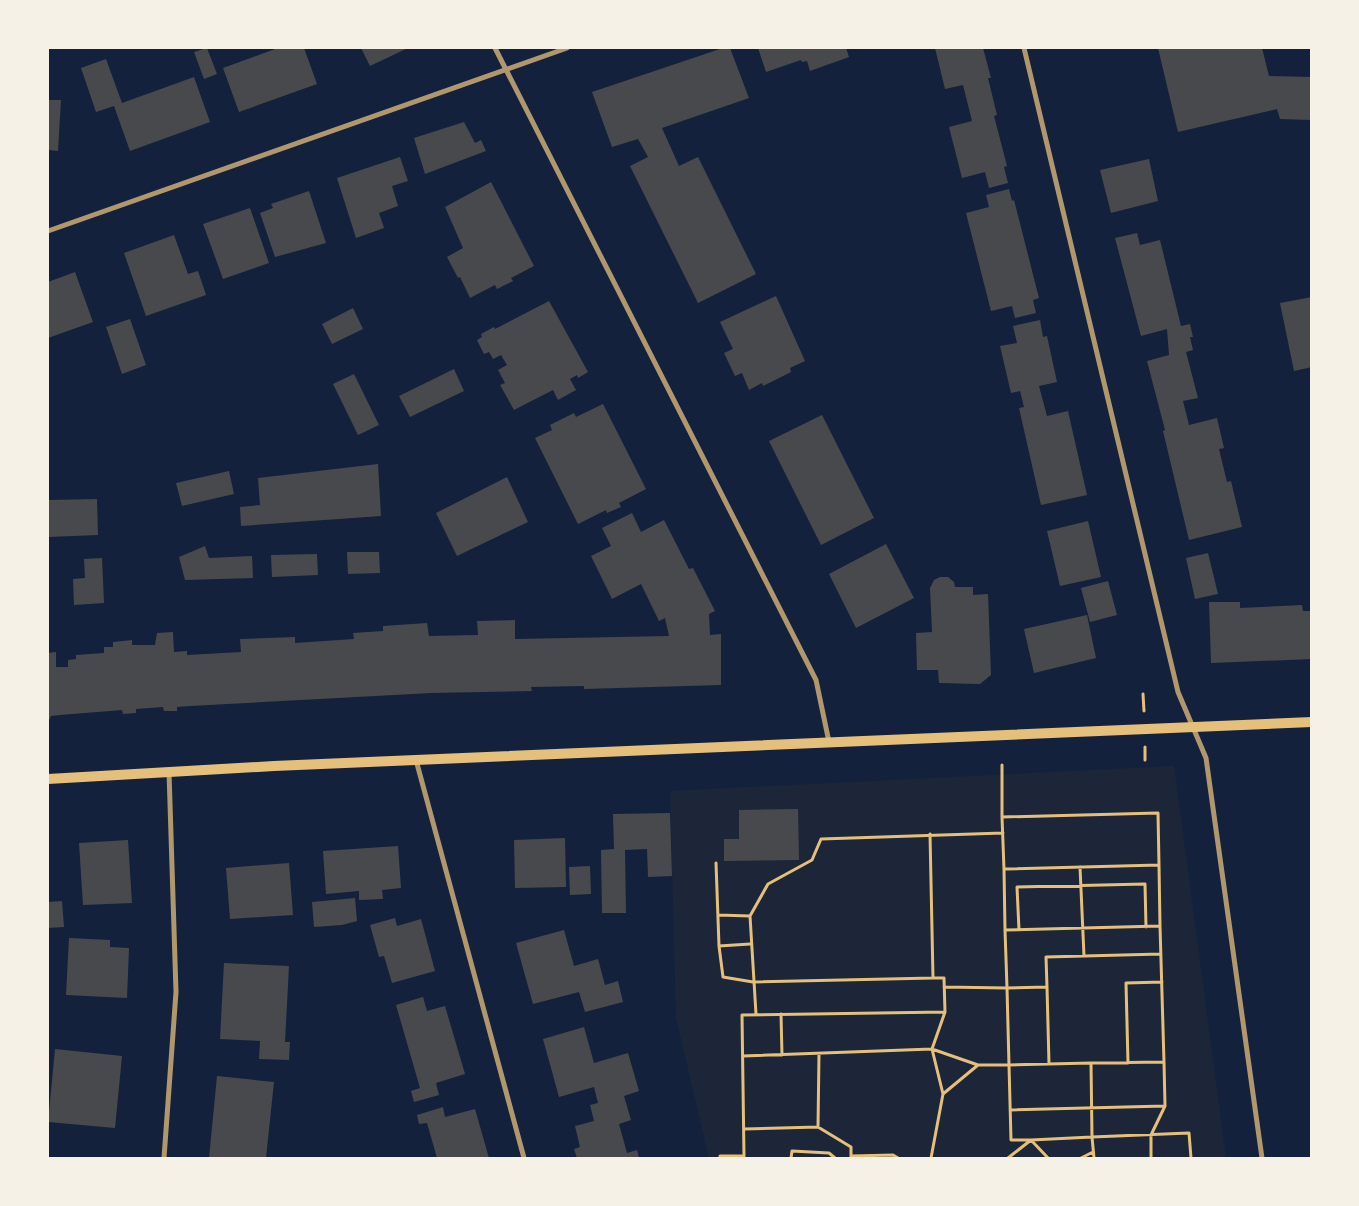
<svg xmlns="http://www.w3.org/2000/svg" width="1359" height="1206" font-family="'Sofia Sans Condensed',sans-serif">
	<rect width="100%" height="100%" fill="#14213d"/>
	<path fill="#1d2539" d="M1174,766L1226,1158H709L676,1018L670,791Z"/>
	<path fill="#48494c" d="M207,48L217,74L204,79L194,52Z
		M278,48H304L317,84L239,112L223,68Z
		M361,48H408L370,66Z
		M723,48H730L749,98L662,128L679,166L698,157L756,274L698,303L630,166L648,157L638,139L612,147L592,92Z
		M758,48H846L849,57L810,71L807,61L802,62L801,60L766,72Z
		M935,48H983L991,78H988L997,115L994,116L1007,166L1004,167L1008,183L989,188L985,172L962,178L949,127L972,121L963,85L945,89Z
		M1158,48H1262L1269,76L1312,77V120L1280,119L1277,109L1178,132Z
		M106,59L122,103L194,77L210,122L130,151L114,106L96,112L81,68Z
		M48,100H61L58,151L48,150Z
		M464,122L475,143L481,140L486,151L425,174L414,138Z
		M400,157L408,181L392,186L398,206L379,213L384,228L356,238L337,178Z
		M1149,159L1158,201L1111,213L1100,170Z
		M491,182L534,266L511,278L513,281L497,289L495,285L470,298L460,277L458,278L447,257L463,248L445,207Z
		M1009,189L1012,201L1014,200L1039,298L1033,300L1036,313L1015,318L1012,306L991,311L966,213L989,207L986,195Z
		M309,191L326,243L275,257L260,213L273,208L271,204Z
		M250,208L269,263L223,279L203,224Z
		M1137,233L1140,245L1160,240L1181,326L1190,324L1193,337H1190L1193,350L1186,352L1198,398L1183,401L1189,425L1217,418L1224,448L1219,449L1227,482L1231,481L1242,527L1189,540L1163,431L1165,430L1147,361L1169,355L1167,329L1141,336L1115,238Z
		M174,235L188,274L198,271L206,295L146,316L124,253Z
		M75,272L93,322L48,338V282Z
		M776,296L805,361L790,368L791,372L763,386L762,383L749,390L742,373L735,376L724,353L733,349L720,322Z
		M1312,297V367L1294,371L1280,303Z
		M549,301L588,372L578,378L577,375L570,379L576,390L558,400L553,390L514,410L500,385L505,383L498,370L507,365L501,355L493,359L489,352L484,354L477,340L482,337L481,334L494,327L495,329Z
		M353,308L363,329L332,344L322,324Z
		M130,319L146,365L122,374L106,327Z
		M1040,320L1043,337L1047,336L1057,382L1039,386L1047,416L1068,411L1087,495L1041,505L1019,408L1024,407L1020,391L1011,393L1000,346L1017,343L1013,326Z
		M454,369L464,391L410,417L399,396Z
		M354,374L379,425L358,435L333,384Z
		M603,404L646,489L619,503L621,507L607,513L606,510L578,524L535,438L552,430L550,425L574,413L576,417Z
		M822,415L874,518L821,545L769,441Z
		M378,464L381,516L241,526L240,507L260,505L258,478Z
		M229,471L234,494L182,506L176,483Z
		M507,477L528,522L457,556L436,513Z
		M97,499L98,535L48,537V500Z
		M632,513L641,532L664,520L689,569L693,568L715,611L709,614L710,635L721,634V685L584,689V686L531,687L532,691L431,693L190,706L177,707V711H164L163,707L136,709V713L123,714L122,710L60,715L51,716L48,722V653L56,652V667H68V660L76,659V655L104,653V647H113V642L132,640V645H155L157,633L173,632L174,652L187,651V655L241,652L240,639L295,637V643L354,639L353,633L383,631V626L427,623L429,636L478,635L477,621L515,620V639L669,636L665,618L659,621L641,584L612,599L591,556L611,546L602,528Z
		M1088,521L1101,577L1060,586L1047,531Z
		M886,544L914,598L856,628L829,574Z
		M205,546L209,558L252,556L253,578L185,580L179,557Z
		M347,552H379L380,573L348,574Z
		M1208,553L1218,594L1195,599L1186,558Z
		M317,554L318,575L272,577L271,555Z
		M102,558L104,603L74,605L73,579L85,578L84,559Z
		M940,577H948L954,582L955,587H973V595L988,594L991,675L980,684L939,683L938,670H917L916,633L932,632L930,588L934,580Z
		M1108,581L1117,615L1090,622L1081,588Z
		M1209,602H1240V608L1302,605L1303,611H1312V659L1211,663Z
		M1087,615L1096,658L1034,673L1024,629Z
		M798,809L799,860L724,861V839H739V810Z
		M670,813L672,876L648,877L647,849L625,850L626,913H602L601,850L614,849L613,814Z
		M565,838L566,887L515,888L514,840Z
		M128,840L132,903L83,905L79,843Z
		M398,846L401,888L382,890L383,899L359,900V891L326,894L323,851Z
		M289,863L293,915L230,919L226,868Z
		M590,866L591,894L570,895L569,867Z
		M355,898L357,921L342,925L314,927L312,902Z
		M62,901L64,927L48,928V902Z
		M395,918L397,926L421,919L435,971L392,983L384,956L379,957L370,925Z
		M564,930L574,966L598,959L605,985L618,981L623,1002L585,1012L579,992L533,1004L516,943Z
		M69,938L110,940V947L129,948L127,998L66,995Z
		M224,963L289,966L285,1042H290L289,1060L259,1059L260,1041L220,1039Z
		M423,997L427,1011L445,1006L465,1074L436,1083L439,1095L414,1102L411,1091L420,1088L396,1005Z
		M584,1027L594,1063L628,1053L639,1091L624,1096L631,1120L619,1124L627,1153L637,1150L639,1158H577L574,1149L580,1147L575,1126L594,1121L590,1105L598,1103L594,1087L559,1097L543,1039Z
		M55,1049L122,1056L115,1128L48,1122Z
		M217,1076L274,1082L266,1158H209Z
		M443,1107L445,1117L475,1109L489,1158H437L427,1123L419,1124L417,1115Z"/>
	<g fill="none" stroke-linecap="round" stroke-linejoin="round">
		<path stroke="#e5c07b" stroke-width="3" d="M1143,694L1144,711
			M1145,747V760
			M1002,765V817
			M716,863L719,946
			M1080,867L1084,956
			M1004,869L1002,817L1158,813L1159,865
			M718,915L750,916
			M1005,930L1004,869L1159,865L1160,926
			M1019,930L1017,887L1145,884L1146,927
			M750,944L719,946L723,977L753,982L933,978L930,834
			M944,987L1007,988L1005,930L1160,926L1164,1062
			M1047,987L1046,957L1161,954
			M756,1014L750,916L768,884L812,860L821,839L1003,833
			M781,1014L782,1055
			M743,1056L932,1049L978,1065
			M1128,1063L1126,983L1162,982
			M943,1094L932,1049L945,1012
			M1010,1110L1165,1106
			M818,1127L819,1054
			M744,1129L818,1127L851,1147V1158
			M851,1156L893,1155L898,1158
			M720,1158V1156H744L742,1015L945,1012L944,978H933
			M791,1158L792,1151L829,1153L835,1158
			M931,1158L943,1094L978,1065H1009L1007,988L1047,987L1049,1064
			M1008,1158L1031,1140L1092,1137L1094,1158
			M1048,1158L1031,1140H1011L1009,1065L1091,1063
			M1081,1158L1093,1152
			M1151,1158V1135L1165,1106L1164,1062L1091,1063L1092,1137L1189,1133L1191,1158"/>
		<path stroke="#b1986c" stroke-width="5" d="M495,48L816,680L829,742
			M1024,48L1178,692L1206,758L1262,1158
			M48,231L567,48
			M416,760L524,1158
			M164,1158L176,992L169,772"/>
		<path stroke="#e5c07b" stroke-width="10" d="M48,779L274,766L1312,722"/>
	</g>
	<rect width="1359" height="1206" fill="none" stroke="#f6f1e7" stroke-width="98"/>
</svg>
